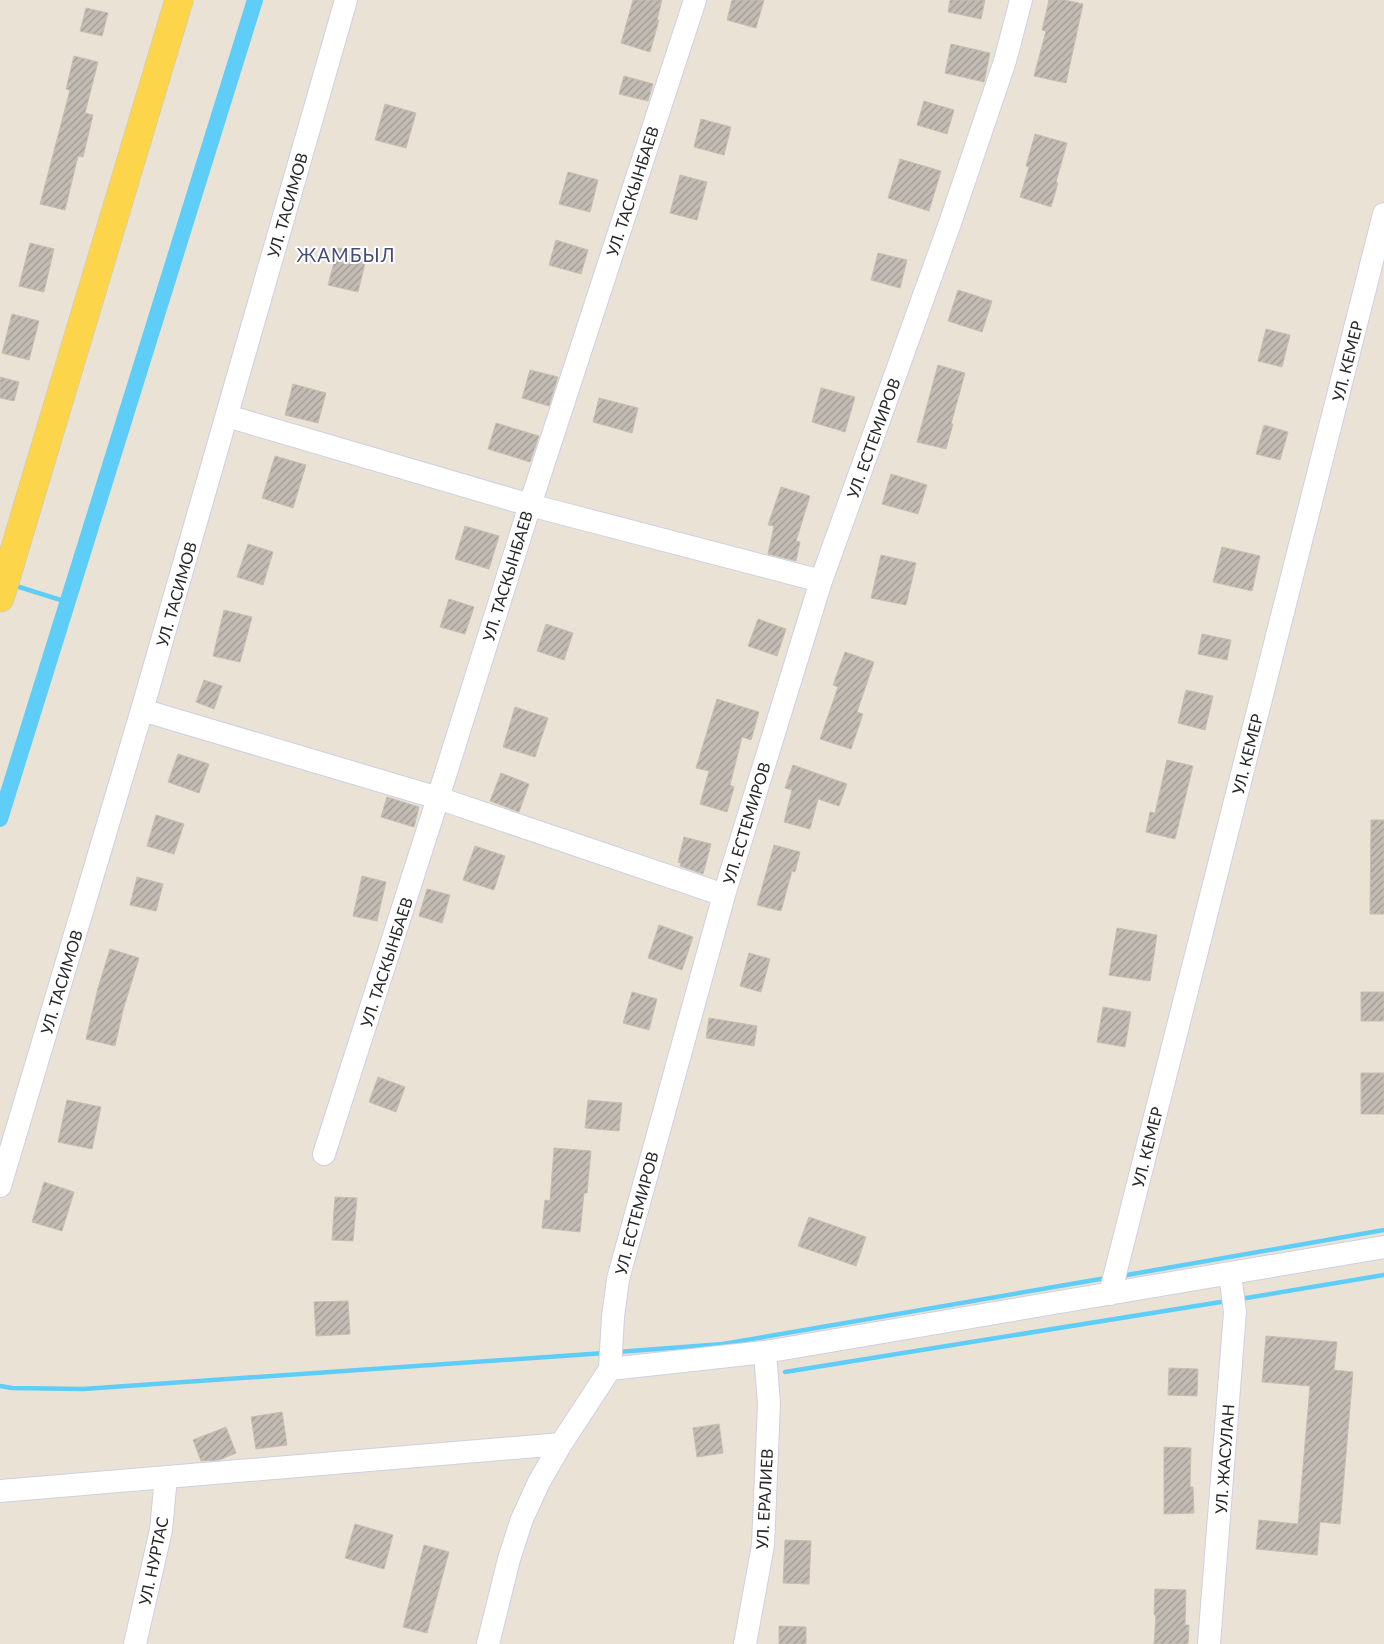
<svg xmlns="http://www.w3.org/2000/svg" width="1384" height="1644" font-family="Lato,sans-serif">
	<defs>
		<pattern id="building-hatch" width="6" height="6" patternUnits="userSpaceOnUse" patternTransform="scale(1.25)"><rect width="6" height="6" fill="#c2bcb4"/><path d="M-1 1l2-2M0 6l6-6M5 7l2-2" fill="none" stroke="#9e9992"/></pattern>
	</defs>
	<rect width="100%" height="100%" fill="#ebe2d6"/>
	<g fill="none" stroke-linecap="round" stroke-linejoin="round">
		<path stroke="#5ecdf8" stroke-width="4.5" d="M13,585L67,602
			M1121,1276L1384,1230
			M1240,1299L1384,1275
			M617,1352L723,1344L1106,1278
			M785,1372L1227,1301
			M0,1386L12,1388L83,1389L605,1353"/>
		<path stroke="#5ecdf8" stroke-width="16" d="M0,819L255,0"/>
	</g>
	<path fill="url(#building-hatch)" stroke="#c6bfb0" d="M633,0H662L657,20H659L650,52L621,43Z
		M732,0H764L756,28L727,20Z
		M950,0H985L981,19L948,12Z
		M1049,0H1065L1083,4L1066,83L1034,76L1046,31L1042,30Z
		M86,8L108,13L102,36L80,31Z
		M951,44L990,53L984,82L945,73Z
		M74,56L98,62L85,113L93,115L83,157L78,156L65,210L40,204L70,90L66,89Z
		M624,76L653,84L648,101L619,94Z
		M924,101L954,110L947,134L917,125Z
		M385,104L416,113L406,148L375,140Z
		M701,119L731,127L724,155L694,147Z
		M1035,134L1067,143L1056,182L1058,183L1051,207L1020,197L1029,167L1026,166Z
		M900,159L941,171L929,211L888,198Z
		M568,172L598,180L590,212L559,204Z
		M680,175L707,182L697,220L670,213Z
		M556,240L588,250L581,274L549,265Z
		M30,243L54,249L44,292L19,286Z
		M338,248L367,255L358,292L328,285Z
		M878,253L907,260L900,288L871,280Z
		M958,290L992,301L982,332L948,321Z
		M12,314L39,321L29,360L2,353Z
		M1266,329L1290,335L1282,367L1258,361Z
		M938,365L965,373L951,424H953L946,449L917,442Z
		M530,370L558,377L549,406L522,398Z
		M0,377L19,382L14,401L0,398Z
		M293,384L326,393L318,423L285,415Z
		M821,388L855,397L845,432L812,422Z
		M599,398L638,408L632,433L593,422Z
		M496,423L539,436L530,462L488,449Z
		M1264,425L1288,432L1280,460L1256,454Z
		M275,456L306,465L293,508L262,498Z
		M891,474L927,485L918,514L882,504Z
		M781,487L810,496L796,541L800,542L796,561L768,554L774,526L768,525Z
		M465,526L499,536L489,569L455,559Z
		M248,544L273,552L263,585L237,577Z
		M1222,547L1260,556L1252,591L1213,582Z
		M881,555L916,563L906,605L871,598Z
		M449,599L474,607L465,634L440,627Z
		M224,610L252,617L240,662L213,656Z
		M758,619L786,629L777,656L748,646Z
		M546,624L573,633L564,660L537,651Z
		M1202,634L1231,640L1227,660L1198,654Z
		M845,652L874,662L857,712L863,714L851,749L820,739L838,687L833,685Z
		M204,680L222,686L214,709L196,702Z
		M1186,690L1213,696L1205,730L1178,723Z
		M717,699L759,712L751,740L742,737L730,785L734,787L727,812L700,804L709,771L696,768Z
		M515,707L548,718L535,757L503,747Z
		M178,754L209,764L199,793L168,782Z
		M1167,760L1193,766L1175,839L1146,832L1150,812L1155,813Z
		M793,765L847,784L839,806L818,799L810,829L784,822L792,790L785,788Z
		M501,773L529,784L519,812L490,801Z
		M387,797L419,807L414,827L381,817Z
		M156,815L184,824L174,854L147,846Z
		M1371,820H1384V914H1370Z
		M684,837L711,844L703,874L680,866L681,863L678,862Z
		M774,845L800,852L795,872L792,871L781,911L757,905Z
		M475,846L505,856L494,890L463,880Z
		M362,876L386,882L377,921L353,916Z
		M137,877L163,884L156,911L130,905Z
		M427,889L450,895L442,923L419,916Z
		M659,925L693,937L682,970L648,958Z
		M1117,928L1157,935L1150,981L1109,975Z
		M110,949L139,958L123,1010L115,1046L86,1039L98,988Z
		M749,953L770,959L761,992L740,986Z
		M632,992L657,999L649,1030L623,1023Z
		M1361,992H1384V1021H1361Z
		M1103,1007L1131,1012L1125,1047L1097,1042Z
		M709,1018L757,1026L754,1046L706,1038Z
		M1361,1073H1384V1114H1361Z
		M378,1077L405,1087L396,1112L369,1102Z
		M67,1100L101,1107L92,1149L58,1142Z
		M588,1100L622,1103L619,1131L585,1128Z
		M554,1148L591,1151L587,1193H584L580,1232L542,1228L545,1200L550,1201Z
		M44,1182L74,1192L62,1231L32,1222Z
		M335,1197L357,1198L353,1241L332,1240Z
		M809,1217L866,1237L856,1266L798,1246Z
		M348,1301L350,1334L316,1336L314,1302Z
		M1266,1336L1337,1342L1334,1370L1353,1372L1340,1524L1320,1522L1317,1555L1256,1549L1259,1520L1298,1524L1310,1386L1262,1382Z
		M1169,1368L1198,1369L1197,1396L1168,1395Z
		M282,1412L287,1445L256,1449L251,1417Z
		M719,1424L723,1453L697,1457L693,1428Z
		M226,1427L236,1453L219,1460L201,1461L193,1440Z
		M1164,1447L1191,1448L1190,1487H1193L1194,1513L1164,1514Z
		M355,1524L393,1535L384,1569L345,1558Z
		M785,1540L811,1541L809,1584L783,1583Z
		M424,1545L449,1552L427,1633L403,1627Z
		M1155,1589L1186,1590L1185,1625H1189L1188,1644H1154L1156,1615H1154Z
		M779,1626L806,1627V1644H779Z"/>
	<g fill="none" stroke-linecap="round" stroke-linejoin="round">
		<g stroke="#ccd0e2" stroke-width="24">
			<path id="minor" d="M227,416L530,505L821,581
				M142,710L438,798L724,895
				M324,1154L438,798L530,505L695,0
				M0,1186L142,710L346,0
				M1110,1294L1384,214
				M610,1369L765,1352L1384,1247
				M0,1491L561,1444
				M135,1644L161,1530L166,1477
				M488,1644L509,1559L522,1519L539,1482L561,1444L610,1369L613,1317L618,1279L724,895L821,581L949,226L1005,61L1021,0
				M745,1644L763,1545L769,1404L765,1352
				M1209,1644L1235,1312L1230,1274"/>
		</g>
		<g stroke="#c7c7c7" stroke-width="29">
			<path id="major" d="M0,598L179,0"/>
		</g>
		<use href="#minor" stroke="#fff" stroke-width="22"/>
		<use href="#major" stroke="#fcd54a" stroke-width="28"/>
	</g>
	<g text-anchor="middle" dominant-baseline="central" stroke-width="4" stroke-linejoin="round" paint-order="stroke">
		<g font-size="16" fill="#272727" stroke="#fff">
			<text transform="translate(632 191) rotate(-72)">УЛ. ТАСКЫНБАЕВ</text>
			<text transform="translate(287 205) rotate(-74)">УЛ. ТАСИМОВ</text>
			<text transform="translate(1347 361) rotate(-76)">УЛ. КЕМЕР</text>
			<text transform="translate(873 438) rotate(-70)">УЛ. ЕСТЕМИРОВ</text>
			<text transform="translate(507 576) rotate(-73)">УЛ. ТАСКЫНБАЕВ</text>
			<text transform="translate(176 594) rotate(-74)">УЛ. ТАСИМОВ</text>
			<text transform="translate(1247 754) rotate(-76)">УЛ. КЕМЕР</text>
			<text transform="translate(746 823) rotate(-73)">УЛ. ЕСТЕМИРОВ</text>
			<text transform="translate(386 962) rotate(-72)">УЛ. ТАСКЫНБАЕВ</text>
			<text transform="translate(61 982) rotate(-73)">УЛ. ТАСИМОВ</text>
			<text transform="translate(1147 1147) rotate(-76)">УЛ. КЕМЕР</text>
			<text transform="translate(636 1213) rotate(-75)">УЛ. ЕСТЕМИРОВ</text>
			<text transform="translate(1224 1459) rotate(-86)">УЛ. ЖАСУЛАН</text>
			<text transform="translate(764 1499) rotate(-87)">УЛ. ЕРАЛИЕВ</text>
			<text transform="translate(153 1561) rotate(-78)">УЛ. НУРТАС</text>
		</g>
		<g font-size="19" letter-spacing="1" fill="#444d7a" stroke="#fff">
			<text x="346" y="254">ЖАМБЫЛ</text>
		</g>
	</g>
</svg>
